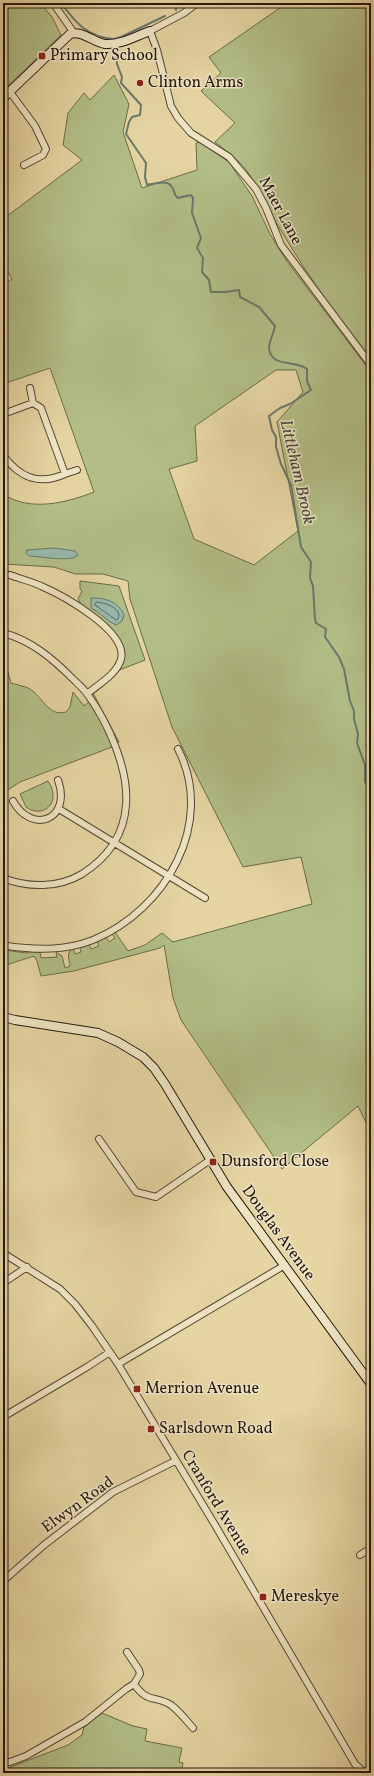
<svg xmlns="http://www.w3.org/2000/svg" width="374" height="1776" font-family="Vollkorn,serif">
	<rect width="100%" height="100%" fill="#e5d5a2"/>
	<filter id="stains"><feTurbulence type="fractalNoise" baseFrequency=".005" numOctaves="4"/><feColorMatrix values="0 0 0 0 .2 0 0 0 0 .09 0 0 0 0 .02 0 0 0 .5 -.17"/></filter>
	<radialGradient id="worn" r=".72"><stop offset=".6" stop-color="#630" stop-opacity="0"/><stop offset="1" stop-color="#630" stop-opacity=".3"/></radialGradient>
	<path fill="#b2be86" stroke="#6b6b4a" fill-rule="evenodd" d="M3,3H40L52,17L61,35L3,91Z
		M287,3H371V362C340,320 310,279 283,234C270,214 261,191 247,171C239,160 226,151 215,142L235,123L201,91L221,73L209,57Z
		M114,75L129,104L123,132L142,188L197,170L196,143L200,142L229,162L252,196L270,234L286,260L371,372V1133L358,1106L282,1169L181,1020L173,998L164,945L160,948L74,971L41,976L37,961L34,956L3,966L4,950L27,953V952H40L41,958L57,957L56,952L62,956L65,968L70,966C69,959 66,953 73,948L75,954L81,952L80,947L89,944L91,949L99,946L97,941L106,937L109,942L115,938L112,934L115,932L128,951L145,945L162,933L173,942L312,904L301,857L243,867L172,727L130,599L128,581L103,574H75L54,567L3,564V494C30,512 66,503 94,492L50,368L3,384V285L12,279L3,262V219L82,160L63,145L68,113L84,93L90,100ZM276,370H296L303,392L277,422L298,531L254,565L194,539L169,469L197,461L195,426Z
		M80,581L119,586L145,660L117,671C120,665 125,659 124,651C121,635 94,616 82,606L78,599L82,591L80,589Z
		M3,655L11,683C17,685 25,686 30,689C43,697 48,717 66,712L70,707L73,692L84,706L89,702L93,693L119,742L112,747L20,782L3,793Z
		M48,781C50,785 53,789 53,794C54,810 38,816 26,807L20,794Z
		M102,1713L133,1726L147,1729L145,1741L182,1748L179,1762L183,1763L181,1773H6L8,1768L68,1745L82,1735L84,1727Z"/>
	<path fill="#97b8ac" stroke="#69786d" d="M54,548L75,551L78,555C71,563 40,556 29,556L26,553L27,550Z
		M91,598C104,597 119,602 124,615L122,621L116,625C106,621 100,612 91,608Z"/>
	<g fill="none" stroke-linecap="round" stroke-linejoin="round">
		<path stroke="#5e685e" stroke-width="1" d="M97,602C105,603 117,606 119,615L118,619L116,620L95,605Z"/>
		<path stroke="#69786d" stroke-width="2" d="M61,3C76,23 87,37 114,39V41
			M175,3L176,10
			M114,39L121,37L165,16
			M115,45L117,64L122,77L121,83L141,105L140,115L132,117L129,122L126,134L146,163L145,177L147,185C154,184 167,179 172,187C175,191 173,195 178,198L191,195L193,198L192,213L201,238L197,248L203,258L202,272L209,280L211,292H226L239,290L240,297L259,307L275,326C274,332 269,343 269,347C270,369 296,359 307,369V381L311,390L290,404L280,408L269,416L272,430L276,437V447L281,464L291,485L301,547L311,562L310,578L313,586L315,619L316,623L326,629L325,637L339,657L344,669L350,701L354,711V719L358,734L357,743L365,765V782L371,790"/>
		<g stroke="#544734" stroke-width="8">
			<path id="street" d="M53,3L74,33
				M197,3L184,13L150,31L157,50L171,106L178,118L191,133L229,157L256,189L266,208L281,245L371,365
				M10,92L35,126L46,149L43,155L24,165
				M3,414L33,403L30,388
				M3,455C19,477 38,486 65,474L41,408L33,403
				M65,474L77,470
				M10,575C20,579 31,581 41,586C62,595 128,631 121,659C117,674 99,684 87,694
				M3,633C31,640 53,659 73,679C78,684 84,689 88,695C108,723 129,769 126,805C124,835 107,858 82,874C59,888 28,888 3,878
				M13,801C32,835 72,820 58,780
				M59,809L205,898
				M7,946C36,950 65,951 93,940C166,910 216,823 178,749
				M99,1139L136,1192L156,1197L210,1160
				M3,1253L60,1289L75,1304L92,1326L118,1364L215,1525L355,1764L365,1773
				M3,1283L27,1267
				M118,1364L285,1265
				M3,1417L87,1367L110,1352
				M360,1555L371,1548
				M3,1581L44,1545L113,1492L175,1461
				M134,1684C148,1704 155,1695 171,1705C179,1711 187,1721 193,1728
				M3,1762H10L26,1756L85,1722L126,1689L134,1684L140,1674L139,1670L127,1652"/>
		</g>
		<g stroke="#24180f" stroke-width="10">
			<path id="secondary" d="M3,98L70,34C82,30 93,42 105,44C121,45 136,36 150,31
				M3,1017L15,1020L98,1033L118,1042L143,1057L154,1068L165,1084L227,1187L371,1384"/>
		</g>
		<use href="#street" stroke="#eee4c3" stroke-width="6"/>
		<use href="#secondary" stroke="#eee4c3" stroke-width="8"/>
	</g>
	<g fill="#8f2418" stroke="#eee4c3" stroke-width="1.5">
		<rect x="38" y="52" width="8" height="8" rx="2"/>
		<circle cx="140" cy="83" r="4"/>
		<rect x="209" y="1158" width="8" height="8" rx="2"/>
		<rect x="133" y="1385" width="8" height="8" rx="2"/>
		<rect x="147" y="1425" width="8" height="8" rx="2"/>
		<rect x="259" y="1593" width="8" height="8" rx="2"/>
	</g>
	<g text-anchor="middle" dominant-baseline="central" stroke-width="3" stroke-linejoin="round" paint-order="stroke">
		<g font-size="16" fill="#24180f" stroke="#eee4c3" text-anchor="start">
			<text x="50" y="56">Primary School</text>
			<text x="148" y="83">Clinton Arms</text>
			<text x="221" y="1162">Dunsford Close</text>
			<text x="145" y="1389">Merrion Avenue</text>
			<text x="159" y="1429">Sarlsdown Road</text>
			<text x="271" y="1597">Mereskye</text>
		</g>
		<g font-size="16" fill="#24180f" stroke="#eee4c3">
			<text transform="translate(280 211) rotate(62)">Maer Lane</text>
			<text transform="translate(278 1233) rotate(54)">Douglas Avenue</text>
			<text transform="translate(216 1503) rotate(59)">Cranford Avenue</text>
			<text transform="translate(78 1505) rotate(-36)">Elwyn Road</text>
		</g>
		<g font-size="17" font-style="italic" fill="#46483e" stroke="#eee4c3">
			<text transform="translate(297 472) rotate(77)">Littleham Brook</text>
		</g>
	</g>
	<rect width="374" height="1776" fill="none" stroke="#e5d5a2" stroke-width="16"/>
	<rect x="4" y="4" width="366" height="1768" fill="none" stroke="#24180f" stroke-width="2"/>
	<rect x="8" y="8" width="358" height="1760" fill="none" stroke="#24180f"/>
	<rect width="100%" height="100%" filter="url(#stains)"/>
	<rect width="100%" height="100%" fill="url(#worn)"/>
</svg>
